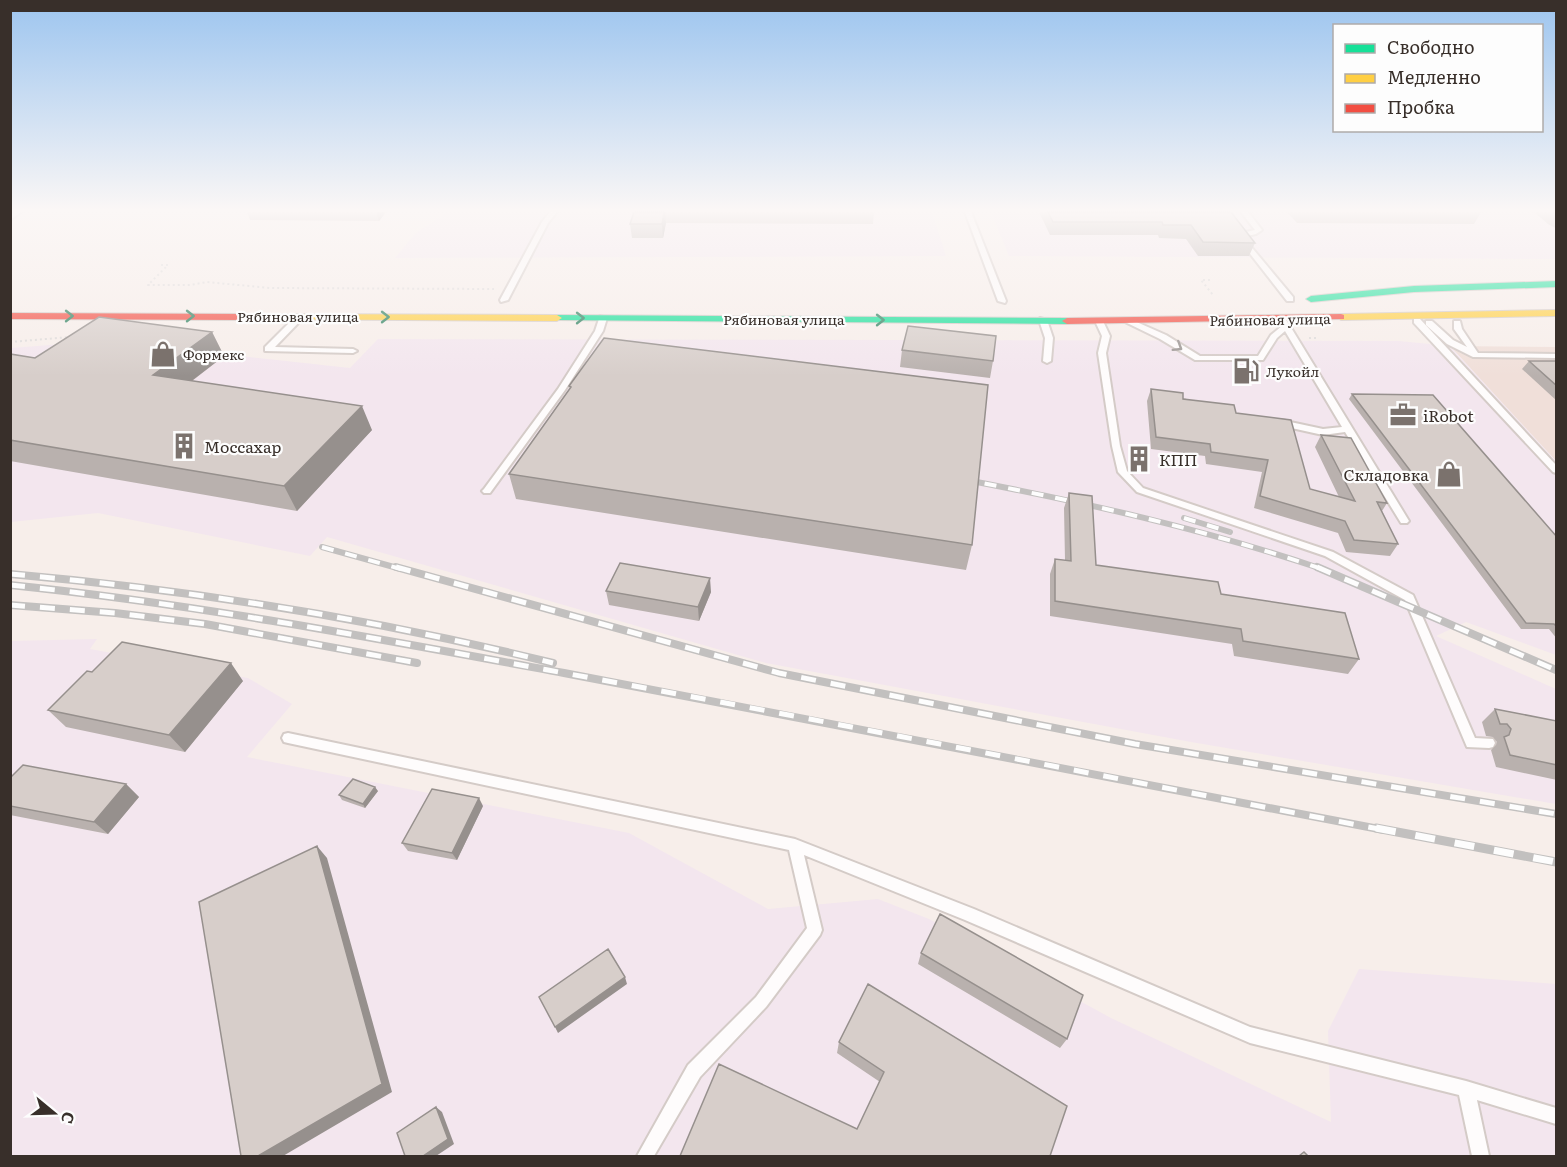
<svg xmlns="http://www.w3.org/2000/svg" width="1567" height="1167" font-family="Literata,serif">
	<rect width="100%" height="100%" fill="#f7eeea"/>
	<path fill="#f0dfd9" d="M1450,346L1556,347V461Z"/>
	<path fill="#f3e6ee" d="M448,212H932L946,256L395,258L416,233Z
		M991,212H1556V259L1009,256Z
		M378,339L1399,341L1450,346L1556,461V655L1466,622L1436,636L1556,689V804L1191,742L766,663L327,537L310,556L98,513L11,522V348L103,341L350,368Z
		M97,639L90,649L248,678L292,704L247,757L629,833L768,909L878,899L929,919L1111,1018L1331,1122L1328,1031L1359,969L1556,984V1156H11L10,641Z"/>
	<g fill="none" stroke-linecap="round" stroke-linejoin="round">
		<g stroke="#d4cbc7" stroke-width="4">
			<path id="lane" d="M14,212H21L10,220V215Z
				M550,212H557L548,223L508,300L501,302L500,300L542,222Z
				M965,212H971L1006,301L1005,303L998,301Z
				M1241,212H1248L1262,230L1256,234L1243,237L1293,297V301H1287L1237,237L1241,233L1255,230Z
				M297,315L304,317L275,347L353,349L357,351L353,353L265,351V347Z
				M600,316L607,318L603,331L565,390L490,493H484L482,491L484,489L558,389L595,331Z
				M1278,317H1284L1290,326L1409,521L1407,523H1401L1345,432L1323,435L1278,425L1277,423L1281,420L1323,429L1342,427L1285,331L1277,338L1263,360H1195L1160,339L1125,322L1132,320L1166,335L1200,356H1258L1271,335L1282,326L1277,319Z
				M1040,318L1047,320L1053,338L1051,361L1047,363L1043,361L1045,338L1039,320Z
				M1096,319H1102L1110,336L1106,353L1120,446L1127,471L1143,488L1333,552L1413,595L1475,738L1493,739L1495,743L1493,747L1489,748L1467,747L1405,600L1325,556L1137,492L1118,472L1112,446L1098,353L1102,336L1095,321Z
				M1414,319H1420L1556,465V473L1553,472L1414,323Z
				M1426,321H1432L1453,340L1467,347L1454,329V321H1460L1462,329L1478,353L1556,354V358L1473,357L1447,344L1426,325Z
				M288,733L795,839L974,909L1250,1027L1466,1081L1556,1108V1124L1477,1100L1489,1156H1472L1459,1095L1250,1043L965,920L804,855L822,930L820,935L766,1007L700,1077L654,1156H637L688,1065L756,997L807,928L789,850L288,743L284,742L282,738L284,734Z"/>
		</g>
		<g stroke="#d4cbc7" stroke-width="2">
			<path id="fast" d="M1556,281V287L1414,292L1311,302L1306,299L1311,296L1414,286Z
				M557,315L1067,318L1072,321L1067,324L554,320V316Z"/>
		</g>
		<g stroke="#d4cbc7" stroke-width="2">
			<path id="slow" d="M1556,310V316L1341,320L1336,317L1341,314Z
				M247,314L557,315L562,318L557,321L244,319L242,317Z"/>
		</g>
		<g stroke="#d4cbc7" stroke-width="2">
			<path id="jam" d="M10,313L247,314L252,317L247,320L10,319Z
				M1341,314L1344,315V319L1067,324L1062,321L1067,318Z"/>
		</g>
		<path stroke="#dedbda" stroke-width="2" stroke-dasharray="2 3" stroke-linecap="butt" d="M161,265H168L148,285H190L207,282L270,288L494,289
			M1210,280H1201L1213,295
			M1309,338H1318
			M10,342L70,337"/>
		<use href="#lane" fill="#fefcfc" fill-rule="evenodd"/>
		<use href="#fast" fill="#16e098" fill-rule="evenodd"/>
		<use href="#slow" fill="#ffcf43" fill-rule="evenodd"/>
		<use href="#jam" fill="#f24e42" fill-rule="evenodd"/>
		<g stroke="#c2c0bf" stroke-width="6">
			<path id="rail-far2" d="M961,479C1083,502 1204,529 1322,569
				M1184,518L1230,532
				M322,547L401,569"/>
		</g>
		<g stroke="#c2c0bf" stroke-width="8">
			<path id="rail-far1" d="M396,567L779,673L1135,744L1556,814
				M1317,567L1556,670
				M10,574C194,590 374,619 553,663
				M10,585C196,604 380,639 564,673C838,723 1111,778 1384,830
				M10,605L115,613L205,624L417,663"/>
		</g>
		<g stroke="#c2c0bf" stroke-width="9">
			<path id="rail" d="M1376,828L1556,862"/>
		</g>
		<use href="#rail-far2" stroke="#fdfdfd" stroke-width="4" stroke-dasharray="12" stroke-linecap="butt"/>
		<use href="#rail-far1" stroke="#fdfdfd" stroke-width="5" stroke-dasharray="15" stroke-linecap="butt"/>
		<use href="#rail" stroke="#fdfdfd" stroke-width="7" stroke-dasharray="20" stroke-linecap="butt"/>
	</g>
	<path fill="#b9b1ae" d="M247,212H386L379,221L250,220Z
		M634,212H874L873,224L666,223L663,238H632L630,224Z
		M1039,212H1231L1255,243L1249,256H1198L1186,239L1159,238L1158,235H1050Z
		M1287,212H1481L1474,224L1297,223Z
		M1534,212H1557V229L1548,224Z
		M212,332L224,356L192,381L372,430L297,511L10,461V354L35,358Z
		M902,350L993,361L990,378L900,367Z
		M1529,361H1557V401L1522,369Z
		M569,386L972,545L966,570L516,499L509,474L570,389Z
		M1151,389L1236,413L1310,489L1339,497L1315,447L1321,435L1387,503L1382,511L1398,544L1390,556L1346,552L1338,533L1254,508L1262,472L1206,464L1205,456L1151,449L1147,401Z
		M1352,394L1557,537V639L1549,629H1521L1349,399Z
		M1069,493L1096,565L1221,594L1359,659L1348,674L1234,656L1232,644L1050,616V574L1055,559L1065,560L1064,508Z
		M606,591L711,592L699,621L609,605Z
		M92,672L243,681L185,752L66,727L48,710Z
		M1495,709L1557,721V780L1496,767L1491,750L1496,745L1497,742L1493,737L1486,736L1482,722Z
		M10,778L126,784L139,797L108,834L10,815Z
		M378,791L365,808L342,800L339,795Z
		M483,806L457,860L408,851L402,843Z
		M921,953L1067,1039L1060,1048L918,964Z
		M839,1042L1067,1106L680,1156L857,1129L880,1082L837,1053Z"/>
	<path fill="#96908d" d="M376,212H386L379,221Z
		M664,212H665L666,223L663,238L662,224Z
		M212,332L224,356L168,399L153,375Z
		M362,406L372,430L297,511L284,486Z
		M710,578L711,592L699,621L698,607Z
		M231,663L243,681L185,752L169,735Z
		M126,784L139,797L108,834L94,822Z
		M375,787L378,791L365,808L363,804Z
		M479,798L483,806L457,860L452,853Z
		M317,846L327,858L392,1092L283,1156H258Z
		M625,977L627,984L558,1033L555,1027Z
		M436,1107L442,1112L454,1144L436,1156H423Z"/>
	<path fill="#d7ceca" stroke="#96908d" stroke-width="1.5" d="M634,212H664L662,224H630Z
		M1048,212H1231L1255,243L1203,242L1191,225H1163L1162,222H1053Z
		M99,317L212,332L153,375L362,406L284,486L10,440V354L35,358Z
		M908,326L996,336L993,361L902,350Z
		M604,338L988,385L972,545L509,474L571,387L569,386Z
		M1529,361H1557V386Z
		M1151,389L1183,393V399L1234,405L1236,413L1291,420L1310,489L1355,501L1321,435L1351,438L1387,503L1377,502L1398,544L1354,540L1345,521L1260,496L1268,460L1211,452L1210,444L1156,437Z
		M1352,394L1433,395L1557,537V627L1554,624L1526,623Z
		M1069,493L1092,496L1096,565L1218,582L1221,594L1345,613L1359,659L1243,641L1241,629L1055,601V559L1071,561Z
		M620,563L710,578L698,607L606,591Z
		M122,642L231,663L169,735L48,710L87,671L92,672Z
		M1495,709L1557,721V765L1510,755L1504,737L1509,735L1511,729L1507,724H1500Z
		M23,765L126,784L94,822L10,806V778Z
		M353,779L375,787L363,804L339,795Z
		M432,789L479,798L452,853L402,843Z
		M317,846L382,1084L258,1156H241L199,902Z
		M940,914L1083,995L1067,1039L921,953Z
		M608,949L625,977L555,1027L539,997Z
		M868,984L1067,1106L1050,1156H680L719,1064L857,1129L884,1072L839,1042Z
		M436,1107L448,1139L423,1156H405L397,1133Z
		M1304,1152L1308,1156H1299Z"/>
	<defs><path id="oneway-chevron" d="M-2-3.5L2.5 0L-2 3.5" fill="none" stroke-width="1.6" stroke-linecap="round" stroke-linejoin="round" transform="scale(1.5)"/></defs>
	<g stroke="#297f5c">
		<use href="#oneway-chevron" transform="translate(69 316)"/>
		<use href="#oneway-chevron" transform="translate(190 316)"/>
		<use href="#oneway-chevron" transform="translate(385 317)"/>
		<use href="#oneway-chevron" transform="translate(580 318)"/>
		<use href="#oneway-chevron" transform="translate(880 320)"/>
	</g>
	<use stroke="#9b9693" href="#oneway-chevron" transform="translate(1178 347) rotate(32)"/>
	<linearGradient id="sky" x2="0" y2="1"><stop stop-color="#9dc5ef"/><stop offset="0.56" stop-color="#fbf7f6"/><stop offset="1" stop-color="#fbf7f6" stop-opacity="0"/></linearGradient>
	<rect width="1567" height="376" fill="url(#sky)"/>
	<defs>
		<g id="shop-bare" transform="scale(2.07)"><path d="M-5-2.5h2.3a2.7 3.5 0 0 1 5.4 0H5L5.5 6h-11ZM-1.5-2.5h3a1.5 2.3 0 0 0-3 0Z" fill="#7b726d" stroke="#fdfdfd" stroke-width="2.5" paint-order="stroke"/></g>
		<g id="fuel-bare" transform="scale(2.07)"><path d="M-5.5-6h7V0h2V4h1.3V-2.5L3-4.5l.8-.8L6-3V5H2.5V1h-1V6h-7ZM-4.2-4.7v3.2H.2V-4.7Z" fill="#7b726d" stroke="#fdfdfd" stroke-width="2.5" paint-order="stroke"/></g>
		<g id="office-bare" transform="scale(2.07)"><path d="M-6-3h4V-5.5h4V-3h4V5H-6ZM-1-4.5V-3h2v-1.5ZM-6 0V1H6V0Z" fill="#7b726d" stroke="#fdfdfd" stroke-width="2.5" paint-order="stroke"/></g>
		<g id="building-bare" transform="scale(2.07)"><path d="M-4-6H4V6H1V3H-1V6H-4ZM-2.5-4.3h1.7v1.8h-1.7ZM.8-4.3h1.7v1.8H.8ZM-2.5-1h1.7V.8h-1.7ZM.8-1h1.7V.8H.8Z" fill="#7b726d" stroke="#fdfdfd" stroke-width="2.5" paint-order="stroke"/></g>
	</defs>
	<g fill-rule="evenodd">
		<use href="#shop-bare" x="163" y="354"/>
		<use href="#fuel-bare" x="1246" y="371"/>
		<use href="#office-bare" x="1403" y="415"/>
		<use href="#building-bare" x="184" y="446"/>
		<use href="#building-bare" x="1139" y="459"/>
		<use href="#shop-bare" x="1449" y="474"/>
	</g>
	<g text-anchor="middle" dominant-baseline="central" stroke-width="4.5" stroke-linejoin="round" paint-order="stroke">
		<g font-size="14" fill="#382f2a" stroke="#fdfdfd">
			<text x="298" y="316">Рябиновая улица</text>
			<text x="784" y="319">Рябиновая улица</text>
			<text transform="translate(1270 319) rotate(-1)">Рябиновая улица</text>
		</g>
		<g font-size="14" fill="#382f2a" stroke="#fdfdfd" text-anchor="start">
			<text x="183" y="354">Формекс</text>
			<text x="1266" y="371">Лукойл</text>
		</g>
		<g font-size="16" fill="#382f2a" stroke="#fdfdfd" text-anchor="start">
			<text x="1423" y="415">iRobot</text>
			<text x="204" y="446">Моссахар</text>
			<text x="1159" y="459">КПП</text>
			<text x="1429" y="474" text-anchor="end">Складовка</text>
		</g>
	</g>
	<rect width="1567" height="1167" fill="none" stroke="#382f2a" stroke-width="24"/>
	<rect x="1333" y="24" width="210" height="108" fill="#fdfdfd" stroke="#aeaba9" stroke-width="1.5"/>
	<rect x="1345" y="44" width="30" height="9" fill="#16e098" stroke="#aeaba9" stroke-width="1.5"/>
	<text x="1387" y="54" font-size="18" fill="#382f2a">Свободно</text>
	<rect x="1345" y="74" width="30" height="9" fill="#ffcf43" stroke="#aeaba9" stroke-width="1.5"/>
	<text x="1387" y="84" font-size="18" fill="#382f2a">Медленно</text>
	<rect x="1345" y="104" width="30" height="9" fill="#f24e42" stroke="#aeaba9" stroke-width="1.5"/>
	<text x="1387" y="114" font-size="18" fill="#382f2a">Пробка</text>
	<g transform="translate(54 1113) rotate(109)" stroke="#fdfdfd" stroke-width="4.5" paint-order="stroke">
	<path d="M0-4.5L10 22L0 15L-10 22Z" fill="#382f2a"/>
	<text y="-9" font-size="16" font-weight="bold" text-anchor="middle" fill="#382f2a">С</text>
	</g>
</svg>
